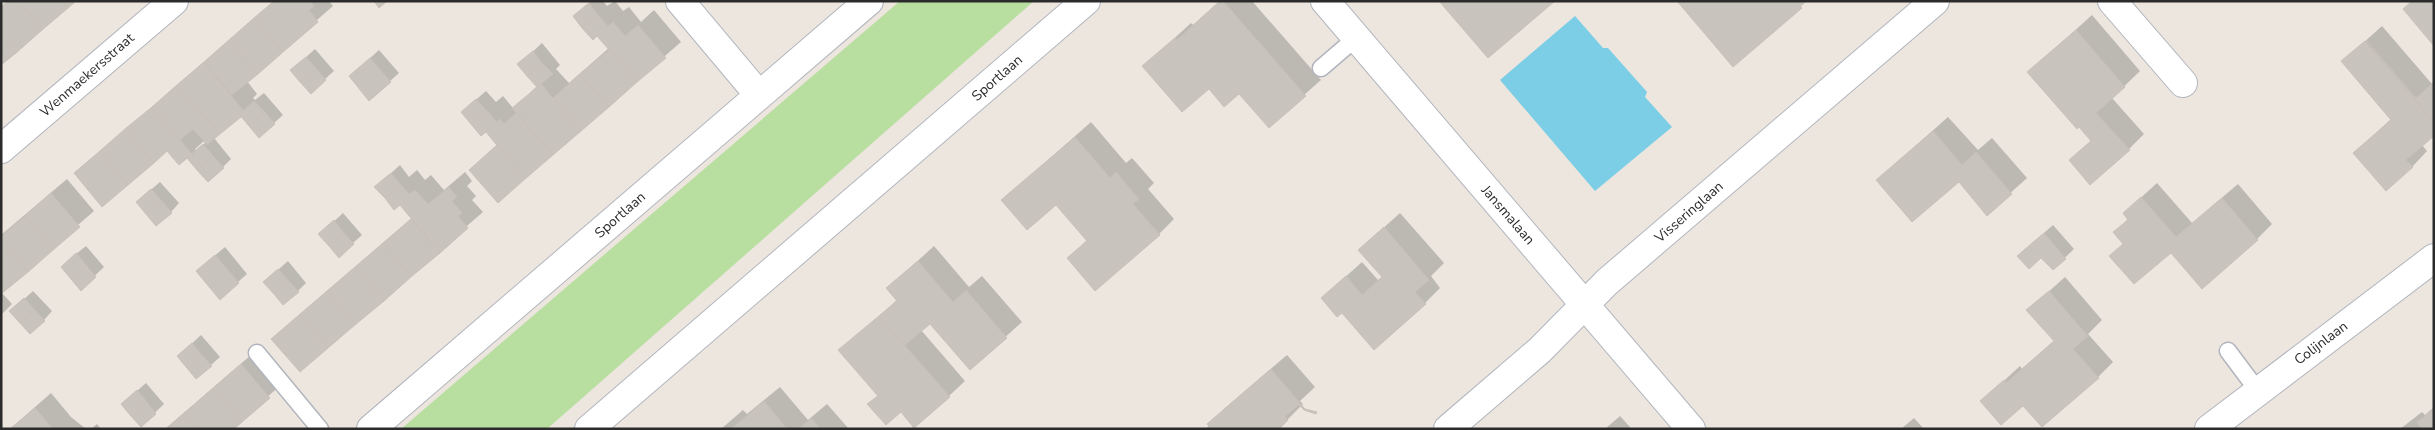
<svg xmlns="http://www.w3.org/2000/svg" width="2435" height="430" font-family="'Nunito Sans',sans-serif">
	<rect width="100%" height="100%" fill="#ece6df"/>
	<path fill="#b8dea0" d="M900,1H1034L547,429H401Z"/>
	<path fill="#7bcee5" d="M1575,16L1603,48H1608L1647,92L1645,97L1672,127L1595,191L1500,80Z"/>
	<path fill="#0003" fill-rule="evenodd" d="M274,1H329L333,6L247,81L257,94L253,98L255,100L264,93L283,115L274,123L241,115L214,138L231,159L223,167L167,149L75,174ZM205,140L206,142L196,151L195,149Z
		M591,1H603L607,6L615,1L623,11L629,7L641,22L654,10L681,42L498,201L471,170L498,144L471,104L486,91L496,102L503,96L513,108L517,106L537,86L528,56L542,43L560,65L556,69L569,83L609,48L583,8Z
		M1220,1H1252L1321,80L1269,126L1239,92L1209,88L1144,66L1191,23L1193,25Z
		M2092,15L2140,71L2112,98L2144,134L2129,149L2070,160L2092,140L2029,72Z
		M2382,26L2432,84L2434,82V135L2422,145L2427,151L2412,167L2355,153L2391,119L2343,61Z
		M315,49L334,71L325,79L292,70Z
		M379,50L399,73L390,81L359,68Z
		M1948,117L1978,150L1992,138L2027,178L1987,214L1959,181L1877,180Z
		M1091,122L1126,163L1132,158L1154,183L1148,189L1174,219L1159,234L1068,258L1087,240L1056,203L1003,200Z
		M400,165L409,177L417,170L425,180L431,175L444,190L465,172L472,181L467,186L476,196L472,200L483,212L300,371L273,339L412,218L400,204L376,187Z
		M67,179L94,211L1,292V235Z
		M160,182L179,203L171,212L146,194Z
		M2157,183L2192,223L2238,184L2272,224L2257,239L2171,251L2111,256L2124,243L2115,232L2128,219L2124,213Z
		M343,213L362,235L353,243L329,226Z
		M1400,213L1444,263L1431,276L1440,288L1425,303L1342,311L1322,298L1362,262L1378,280L1383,276L1359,250Z
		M2053,225L2074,249L2053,269L2042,256L2028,247Z
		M86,246L104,267L81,289L71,258Z
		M934,246L969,287L982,276L1022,322L970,369L930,322L921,330L965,381L949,396L901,410L869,404L878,395L840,351L897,300L888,288Z
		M225,247L247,274L220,298L206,263Z
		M288,261L306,283L298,291L264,282Z
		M2065,277L2102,320L2088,334L2113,362L2098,377L2024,404L1982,401L2020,366L2022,369L2055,340L2028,310Z
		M33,291L52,311L44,320L20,303Z
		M1,292L12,304L1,315Z
		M201,335L220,357L211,365L187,348Z
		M257,350L284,382L232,429H165Z
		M1287,355L1315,387L1300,401L1303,404L1288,419L1277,429H1206L1224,409Z
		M146,383L164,404L141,426L122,404Z
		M780,387L808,420L827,404L849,429H721L743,410L747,414Z
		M51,393L71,417L86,429H10Z
		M2434,407V429H2400L2422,412L2425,415Z
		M1620,416L1630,427L1629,429H1605Z
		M1914,418L1924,429H1901Z
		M97,424L101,429H91Z"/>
	<path fill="#c8c4bd" stroke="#c7c1b8" d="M8,1H18L42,30L16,53L1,35V7Z
		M18,1H62L68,8L42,30Z
		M62,1H76L68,8Z
		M274,1H310L314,6L309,10L318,22L283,52L254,18Z
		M374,1H387L379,8Z
		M1220,1H1223L1306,96L1269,128L1239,94L1224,107L1209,89L1182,112L1142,66L1175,38L1177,40Z
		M1439,1H1555L1488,58Z
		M1677,1H1806L1800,7L1802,8L1733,67Z
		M2412,1H2434V46L2403,9Z
		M589,3L598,15L582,28L573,16Z
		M598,15L608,26L613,22L625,36L638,25L666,58L637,82L597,36L593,40L582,28Z
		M254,18L283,52L258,74L229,40Z
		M2076,30L2125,87L2096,113L2130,150L2090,185L2069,160L2091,141L2079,127L2077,129L2027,72Z
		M1,35L16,53L1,65Z
		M229,40L258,74L232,95L204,62Z
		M2366,40L2416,98L2434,82V122Z
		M2365,41L2434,122V136L2406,160L2413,167L2386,191L2353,153L2391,120L2341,61Z
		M609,50L637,82L609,107L580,74Z
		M533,51L542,63L527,76L517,64Z
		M306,57L316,68L300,82L290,70Z
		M370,58L391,82L369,101L349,76Z
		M204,62L243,110L239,114L241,117L220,134L177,85Z
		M542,63L553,74L537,87L527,76Z
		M316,68L326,80L311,94L300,82Z
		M580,74L609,107L581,131L553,98Z
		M541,84L581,131L553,155L512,108Z
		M177,85L220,134L207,145L193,129L180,140L152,107Z
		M476,99L487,111L471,124L461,112Z
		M254,101L265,112L249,126L239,114Z
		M152,107L192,154L179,165L167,151L154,163L125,129Z
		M487,111L497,122L500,119L504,124L516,113L553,155L525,179L486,132L481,136L471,124Z
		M265,112L275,124L259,138L249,126Z
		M125,129L154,163L128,185L100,151Z
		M1933,131L1962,165L1976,152L2012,194L1987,216L1959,182L1912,222L1876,180Z
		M1075,137L1110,178L1116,172L1139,199L1133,204L1160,235L1095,291L1067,258L1087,241L1056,205L1027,230L1001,200Z
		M203,144L213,156L197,170L187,158Z
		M497,145L525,179L498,203L469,170Z
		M100,151L128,185L102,207L74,173Z
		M213,156L224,168L208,182L197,170Z
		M391,173L401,185L385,198L374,187Z
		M401,185L409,194L415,190L428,204L449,187L457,197L452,201L462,213L458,216L468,228L440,253L400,205L394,210L385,198Z
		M151,189L162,201L146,214L136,202Z
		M51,193L80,227L53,250L25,216Z
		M2141,197L2176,237L2222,198L2258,240L2202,289L2171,253L2134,284L2109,256L2123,244L2113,232L2128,220L2123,213Z
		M162,201L172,213L156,226L146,214Z
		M25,216L53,250L28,272L1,241V236Z
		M411,219L440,253L412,276L383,243Z
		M334,220L344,233L329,246L318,234Z
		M1384,227L1429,280L1415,292L1426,304L1374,350L1342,313L1337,317L1321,298L1346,276L1362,295L1382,277L1358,250Z
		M344,233L354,244L339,258L329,246Z
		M2044,233L2066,259L2053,270L2041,258L2029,269L2017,256Z
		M1,241L28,272L1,294Z
		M383,243L412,276L384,301L355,267Z
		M76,253L86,265L71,279L61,267Z
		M215,255L239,283L220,300L196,271Z
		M918,261L953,302L966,290L1007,338L970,370L930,324L904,346L879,316L897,301L886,288Z
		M86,265L96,277L81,291L71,279Z
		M355,267L384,301L356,324L327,291Z
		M278,269L289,281L274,294L263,282Z
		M289,281L299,292L283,305L274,294Z
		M327,291L356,324L328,348L299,315Z
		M2049,291L2088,336L2073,349L2099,378L2042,427L2023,406L2001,425L1980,401L2004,380L2006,383L2054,341L2026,310Z
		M24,298L35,310L19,322L9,311Z
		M35,310L45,321L30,334L19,322Z
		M299,315L328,348L300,372L271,339Z
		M879,316L950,397L914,428L901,412L886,425L867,404L878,396L838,350Z
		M192,343L202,355L187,368L177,356Z
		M202,355L212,366L196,379L187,368Z
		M241,364L270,398L242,422L212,389Z
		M1271,369L1305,409L1317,412L1316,414L1304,410L1299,405L1285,416L1288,420L1279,429H1206L1209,426L1207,424Z
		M212,389L242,422L234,429H198L185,413Z
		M137,390L147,402L131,416L121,404Z
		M764,401L787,429H731Z
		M147,402L156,414L141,427L131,416Z
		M35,408L53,429H10Z
		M2434,409V429H2422L2417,422Z
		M185,413L198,429H166L182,415Z
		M811,418L821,429H799Z"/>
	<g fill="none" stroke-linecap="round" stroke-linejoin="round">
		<g stroke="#b2b5be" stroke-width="19">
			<path id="lane" d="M1321,68L1356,38
				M2228,351L2258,391
				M257,353L320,429"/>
		</g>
		<g stroke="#b2b5be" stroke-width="30">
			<path id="street" d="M680,1L759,95
				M1325,1L1691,429
				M2112,1L2183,83
				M1,149L174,1
				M371,429L869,1
				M589,429L1086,1
				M1448,429L1540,350L1607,282L1935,1
				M2209,429L2434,258"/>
		</g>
		<use href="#lane" stroke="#fff" stroke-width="16"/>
		<use href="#street" stroke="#fff" stroke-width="28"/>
	</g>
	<g text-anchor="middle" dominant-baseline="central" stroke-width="5" stroke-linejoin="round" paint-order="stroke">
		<g font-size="14" fill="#2b2b2b" stroke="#fff">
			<text transform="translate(87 75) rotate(-41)">Wenmaekersstraat</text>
			<text transform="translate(997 78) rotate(-41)">Sportlaan</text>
			<text transform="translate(1689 212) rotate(-41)">Visseringlaan</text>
			<text transform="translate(620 215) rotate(-41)">Sportlaan</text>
			<text transform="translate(1508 215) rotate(49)">Jansmalaan</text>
			<text transform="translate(2321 343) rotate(-37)">Colijnlaan</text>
		</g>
	</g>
	<rect width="2435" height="430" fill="none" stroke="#2b2b2b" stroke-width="5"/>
</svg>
